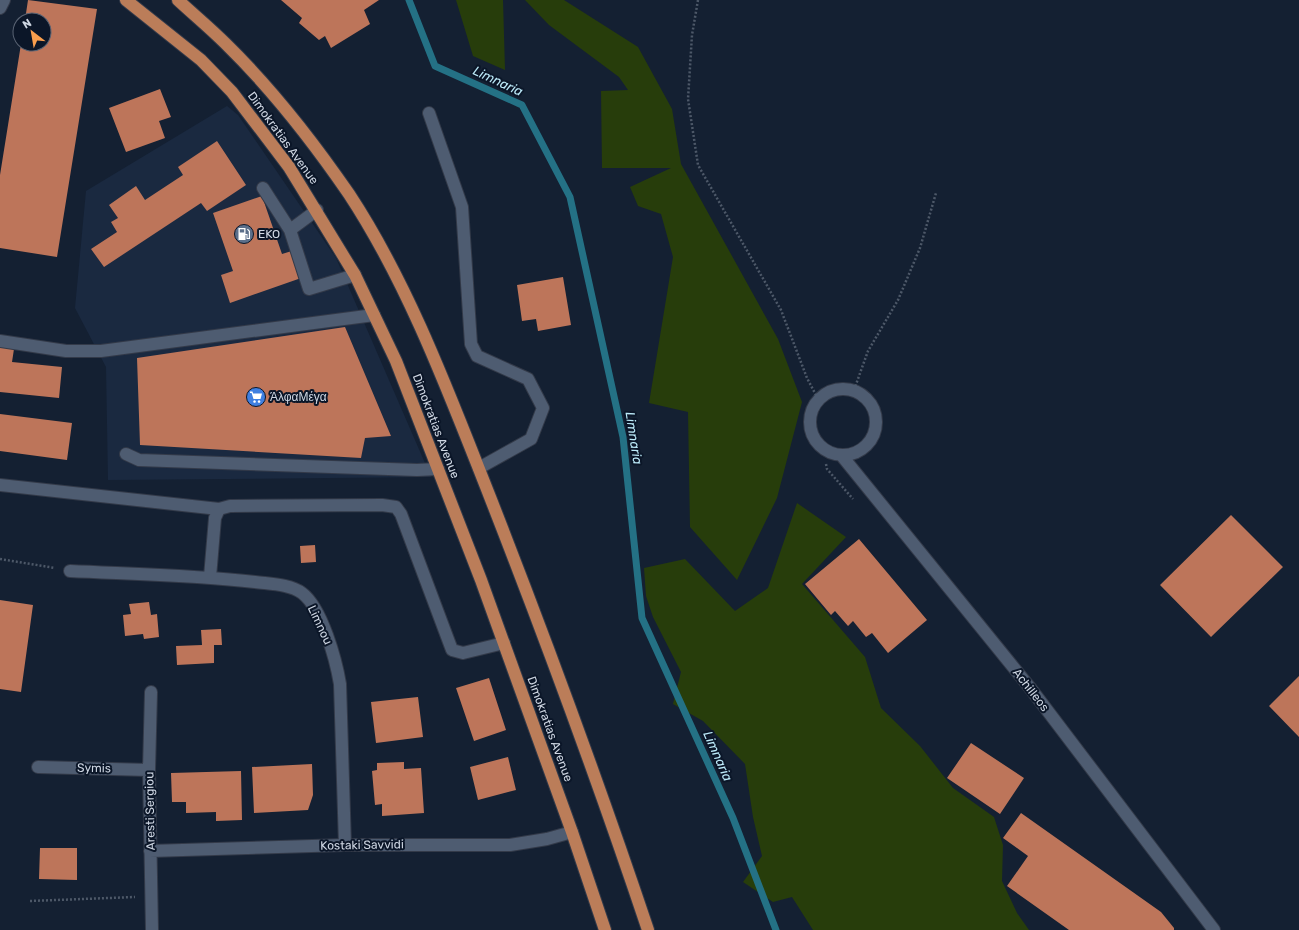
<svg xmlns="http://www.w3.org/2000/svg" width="1299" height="930" font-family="Rubik,sans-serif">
	<rect width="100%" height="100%" fill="#142032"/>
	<path fill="#1a2940" d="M227,106L238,115L336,258L431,477L108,480L106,367L75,308L86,191Z"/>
	<path fill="#273d0b" d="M456,0H503L505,70L473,56Z
		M525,0H564L638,47L672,109L681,164L778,339L802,402L777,498L737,580L690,527L688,412L649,403L673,257L661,214L638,206L630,187L671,168H602L601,91L628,90L619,77L549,25Z
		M797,503L846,537L802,584L865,657L881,708L920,746L953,788L994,817L1003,845L1002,881L1017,913L1029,930H813L792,897L773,902L743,882L762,856L753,817L745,764L703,721L673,704L681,672L653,617L646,596L644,568L685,559L735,611L768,588Z"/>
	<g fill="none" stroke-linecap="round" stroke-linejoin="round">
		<path stroke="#247185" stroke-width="7" d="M409,0L435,66L522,105L570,197L623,437L642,618L733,818L776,930"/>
	</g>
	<path fill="#bd755a" d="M28,0L97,9L57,257L0,248V175L21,44H44V20H25Z
		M281,0H379L364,10L370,24L331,48L325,36L319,40L299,23L302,18Z
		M160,89L171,117L159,121L165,138L126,152L109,108Z
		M217,141L246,185L207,211L201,203L104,267L91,249L117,232L111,222L118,218L109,205L136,186L145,200L183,175L178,167Z
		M262,196L282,254L295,250L304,277L230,303L221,275L233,271L213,213Z
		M563,277L571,325L538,331L536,319L522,321L517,285Z
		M345,327L391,436L365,438L361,458L140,445L137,358Z
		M0,347L14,349L12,362L62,367L59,398L0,392Z
		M0,414L72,423L67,460L0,451Z
		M1231,515L1283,567L1211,637L1160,585Z
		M859,539L927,620L888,653L872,633L866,637L853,621L848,626L835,611L831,615L805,584Z
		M315,545L316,562L301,563L300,546Z
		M0,600L33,605L21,692L0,689Z
		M149,602L151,615L157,614L159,637L144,639L143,634L125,636L123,615L131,614L129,604Z
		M221,629L222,645H214V663L177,665L176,646L202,645L201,630Z
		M1299,676V737L1269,706Z
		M489,678L506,730L474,741L456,688Z
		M418,697L423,737L376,743L371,702Z
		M971,743L1024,778L1000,814L947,778Z
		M508,757L516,790L478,800L470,767Z
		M404,762V769L421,768L424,813L382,816V804L375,805L372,771L377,770V763Z
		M312,764L313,795L308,810L254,813L252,767Z
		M241,771L242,820L216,821V812L186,813V802H172L171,773Z
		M1021,813L1161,912L1174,928V930H1069L1007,886L1028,856L1003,838Z
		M40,848H77V880L39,879Z"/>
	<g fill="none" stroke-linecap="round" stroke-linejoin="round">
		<g stroke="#333a49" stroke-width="14">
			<path id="minor" d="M0,8L4,0
				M429,113L462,207L471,344L477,356L528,379L543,408L531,439L479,468
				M263,188L290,230L309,289L355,275
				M290,230L317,210
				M0,341L66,351H101L374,315
				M810 422a33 33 0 1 1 66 0a33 33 0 1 1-66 0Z
				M126,454L139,460L417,470L438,469
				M842,456L1031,689L1214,930
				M0,485L219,509L230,506L382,505L396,507L401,514L452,650L463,653L504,643
				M70,571C132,574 194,575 255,582C270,584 290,584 302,593C322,608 336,660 340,684L345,845
				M210,577L215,518L219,509
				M151,692L149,770L152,930
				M38,767L149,770
				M150,851L345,845H510L547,839L572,832"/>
		</g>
		<g stroke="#333a49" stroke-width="14">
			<path id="highway" d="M126,0L201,60L232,92L289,167L355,275L396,361L481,580L572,832L605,930
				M178,0C193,14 210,28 225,43C269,86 314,143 349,194C409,285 450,396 490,497C546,640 599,784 648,930"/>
		</g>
		<path stroke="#4d5868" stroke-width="2.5" stroke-dasharray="2 2" stroke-linecap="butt" d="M698,0L692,35L688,99L698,165L781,310L807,378L818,399
			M854,390L868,351L898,300L920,248L936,193
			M826,464L827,469L853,499
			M0,559L55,568
			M30,901L135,897"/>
		<use href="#minor" stroke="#4e5c71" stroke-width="12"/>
		<use href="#highway" stroke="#bb7d59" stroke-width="12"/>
	</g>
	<defs>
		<g id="fuel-disc" transform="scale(1)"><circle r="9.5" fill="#5c6f8a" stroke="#0b1628"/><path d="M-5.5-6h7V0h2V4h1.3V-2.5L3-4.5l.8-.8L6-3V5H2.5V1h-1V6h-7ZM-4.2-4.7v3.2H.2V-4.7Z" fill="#fff"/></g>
		<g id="supermarket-disc" transform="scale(1)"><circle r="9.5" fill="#3f7fe0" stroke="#0b1628"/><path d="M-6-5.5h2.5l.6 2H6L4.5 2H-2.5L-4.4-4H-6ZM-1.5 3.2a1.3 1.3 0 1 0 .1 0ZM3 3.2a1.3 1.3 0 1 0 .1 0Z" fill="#fff"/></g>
	</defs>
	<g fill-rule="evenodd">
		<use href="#fuel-disc" x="244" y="234"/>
		<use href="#supermarket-disc" x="256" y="397"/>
	</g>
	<g text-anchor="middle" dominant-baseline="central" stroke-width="4" stroke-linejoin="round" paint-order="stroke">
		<g font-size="12" fill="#cfd7e3" stroke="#0b1628">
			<text transform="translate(283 138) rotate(54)">Dimokratias Avenue</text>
			<text transform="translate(436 426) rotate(69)">Dimokratias Avenue</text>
			<text transform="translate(320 625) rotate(65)">Limnou</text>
			<text transform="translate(1031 690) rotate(52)">Achilleos</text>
			<text transform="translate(550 729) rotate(70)">Dimokratias Avenue</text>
			<text transform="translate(94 768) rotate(1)">Symis</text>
			<text transform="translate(150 811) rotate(-91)">Aresti Sergiou</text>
			<text transform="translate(362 845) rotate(-1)">Kostaki Savvidi</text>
		</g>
		<g font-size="12" fill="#cfd7e3" stroke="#0b1628" text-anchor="start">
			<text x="258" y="234">EKO</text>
			<text x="270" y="397">ΆλφαΜέγα</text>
		</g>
		<g font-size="13" font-style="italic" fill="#bdebfa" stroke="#0b1628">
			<text transform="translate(498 81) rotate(25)">Limnaria</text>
			<text transform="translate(634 438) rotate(81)">Limnaria</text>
			<text transform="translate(718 756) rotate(66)">Limnaria</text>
		</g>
	</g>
	<g transform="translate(32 32) rotate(329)"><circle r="19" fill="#0b1628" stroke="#596373"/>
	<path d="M0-3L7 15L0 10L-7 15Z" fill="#fa9f4e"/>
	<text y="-6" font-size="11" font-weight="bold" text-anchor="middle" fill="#cfd7e3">N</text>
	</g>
</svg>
